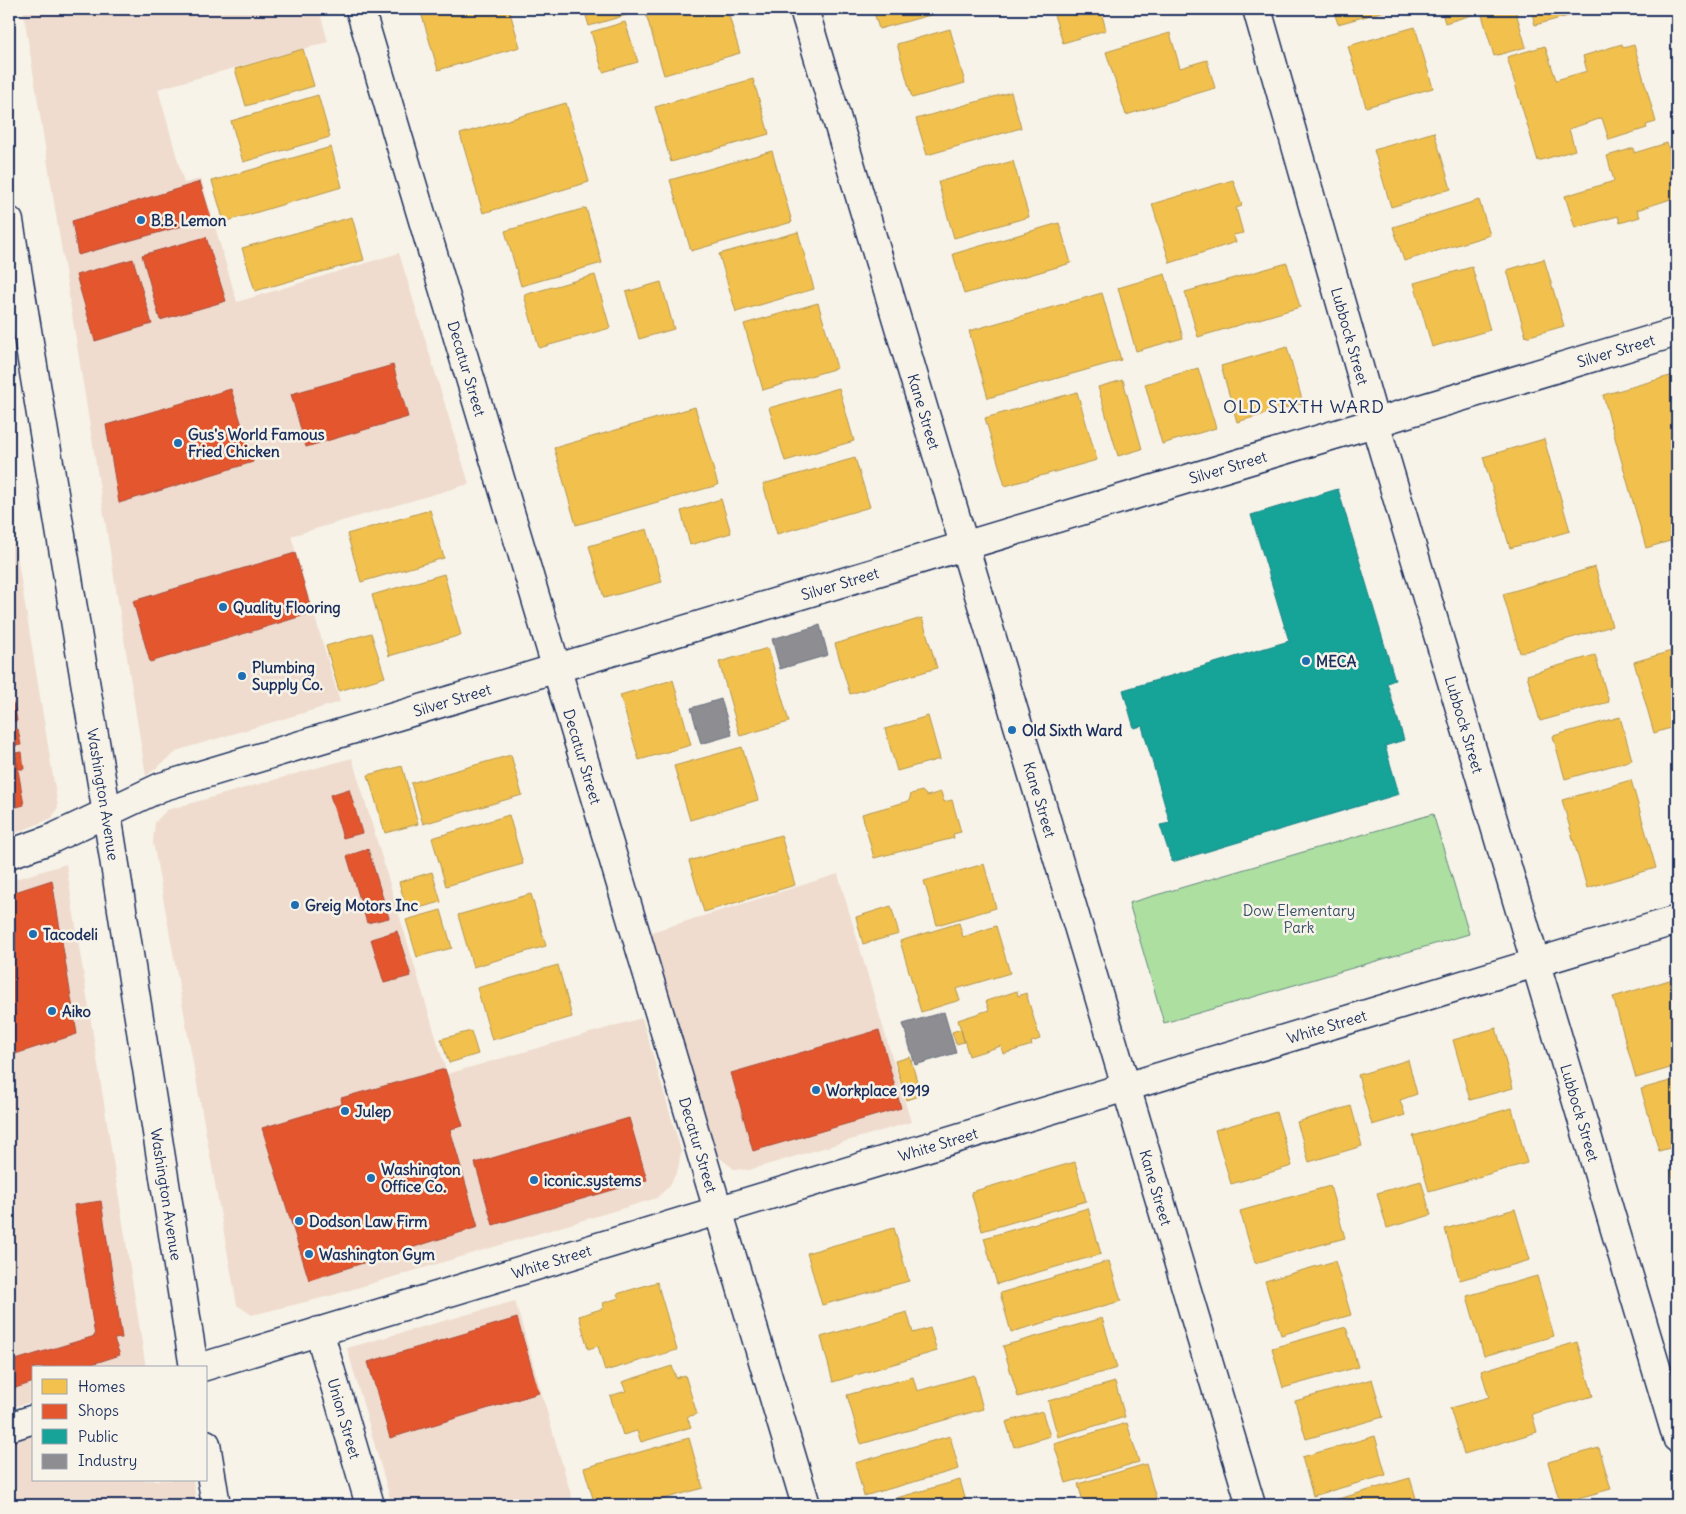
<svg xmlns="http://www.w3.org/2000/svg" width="1686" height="1514" font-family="Delius,sans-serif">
	<rect width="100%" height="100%" fill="#f7f3e8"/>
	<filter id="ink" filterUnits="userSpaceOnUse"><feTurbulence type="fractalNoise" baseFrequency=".02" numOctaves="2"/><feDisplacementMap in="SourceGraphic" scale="10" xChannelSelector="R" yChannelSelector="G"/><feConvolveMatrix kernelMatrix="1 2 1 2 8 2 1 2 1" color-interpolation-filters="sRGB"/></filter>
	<g filter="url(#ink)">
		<path fill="#efdcce" d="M23,9H319L328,42L158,89L184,183L201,179L237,302L399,253L469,484L291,536L340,702L179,750L146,776Z
			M9,506L58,807L52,818L9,836Z
			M352,758L447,1074L642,1018L681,1151L678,1169L670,1185L657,1198L330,1296L252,1315L237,1305L153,842L155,822L167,810Z
			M66,864L146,1368H34V1401L9,1408V881Z
			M838,874L911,1122L749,1170L734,1169L720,1158L709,1144L645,934Z
			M515,1301L574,1505H392L347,1348Z
			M34,1434V1480H193L197,1505H9V1442Z"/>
		<path fill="#addfa0" stroke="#64877f" d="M1433,814L1469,934L1164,1023L1129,903Z"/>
		<path fill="#f2c14e" stroke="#b29553" d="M420,9H509L520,47L438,70Z
			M584,9H628L630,14L589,26Z
			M662,9H727L740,53L664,75L646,14Z
			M873,9H940L941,12L879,29Z
			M1052,9H1121L1102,15L1106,30L1063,43Z
			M1333,9H1392L1338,24Z
			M1441,9H1470L1472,15L1445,23Z
			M1504,9H1515L1526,47L1494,56L1482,15Z
			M1531,9H1594L1535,25Z
			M625,22L638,62L603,72L591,32Z
			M1415,27L1433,88L1366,107L1348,46Z
			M950,29L965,83L912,98L897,44Z
			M1170,33L1180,68L1207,60L1215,88L1126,115L1106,52Z
			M1622,44L1623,48L1634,45L1656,122L1646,125L1647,128L1609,140L1602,118L1569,129L1575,150L1538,161L1507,57L1545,46L1556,80L1587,71L1583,56Z
			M303,49L314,86L246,106L235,69Z
			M753,79L769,134L671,162L655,107Z
			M1011,92L1021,128L927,155L916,119Z
			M318,95L330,137L243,162L231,121Z
			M566,103L589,182L483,213L460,134Z
			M1434,132L1451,189L1391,207L1374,150Z
			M1667,143L1677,176V197L1637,210L1640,217L1620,223L1618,216L1575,228L1565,196L1614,181L1607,156L1634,148V153Z
			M331,147L342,187L224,222L212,181Z
			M772,151L792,222L691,251L670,180Z
			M1013,161L1029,217L954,238L938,182Z
			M1233,180L1242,206L1236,208L1243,233L1233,235L1236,242L1170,263L1152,204Z
			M1479,200L1490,235L1404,261L1393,227Z
			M586,208L602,263L521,286L505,231Z
			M352,217L364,260L255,291L242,248Z
			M1059,223L1071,263L964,294L953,254Z
			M798,232L814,289L736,312L719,254Z
			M1544,259L1564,326L1526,337L1507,270Z
			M1287,263L1300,307L1198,337L1185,292Z
			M1472,267L1490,330L1432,347L1414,283Z
			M1165,274L1183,338L1136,351L1118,288Z
			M595,275L610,328L539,348L524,295Z
			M661,282L674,329L639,339L626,292Z
			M1102,293L1121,360L988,398L969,331Z
			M818,303L837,368L763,390L744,324Z
			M1287,347L1303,403L1237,422L1221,366Z
			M1198,368L1216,428L1162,444L1145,384Z
			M1677,374V539L1646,548L1603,395Z
			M1123,380L1142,449L1118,456L1098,387Z
			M839,388L854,441L785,461L769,408Z
			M1077,392L1097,460L1005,486L985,418Z
			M695,407L718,485L576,525L554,448Z
			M1544,439L1570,531L1510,548L1483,457Z
			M855,458L870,507L777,534L763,484Z
			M721,499L731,533L690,545L681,511Z
			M430,510L444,558L361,582L347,534Z
			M647,529L662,582L604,598L589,546Z
			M1595,567L1612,626L1520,653L1503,594Z
			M444,574L461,635L389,656L372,595Z
			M922,618L937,668L850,694L835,644Z
			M371,633L385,677L339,691L326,646Z
			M768,648L789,722L740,736L719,662Z
			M1675,650L1677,726L1654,733L1634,662Z
			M1595,655L1609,702L1540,721L1527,675Z
			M673,680L691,745L639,760L620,695Z
			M928,716L940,759L897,771L885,729Z
			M1620,717L1632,760L1565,779L1553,736Z
			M742,747L758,800L690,820L674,766Z
			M511,755L522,795L423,824L411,783Z
			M402,766L418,824L385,833L368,775Z
			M1631,780L1656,868L1587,888L1562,800Z
			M922,791L927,796L941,792L944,802L952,800L961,832L953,834L954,838L874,858L862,814L909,801L911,794Z
			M509,815L523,864L446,886L432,838Z
			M781,835L795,885L704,912L689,861Z
			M984,864L996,908L937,925L924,881Z
			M432,872L441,902L407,911L399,882Z
			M531,894L546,946L473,967L458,915Z
			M891,906L899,934L863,944L856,917Z
			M441,910L452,948L417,957L406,920Z
			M959,923L963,937L996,926L1010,973L956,989L960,1000L921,1012L900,941Z
			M558,965L572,1017L492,1040L477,988Z
			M1676,978L1677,1066L1636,1078L1613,997Z
			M1017,991L1018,996L1026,993L1040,1039L1031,1042L1032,1045L1003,1054L1001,1046L969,1056L958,1020L989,1010L986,1001Z
			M1496,1028L1513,1088L1470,1100L1453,1040Z
			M961,1029L964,1042L956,1044L952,1032Z
			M471,1031L478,1054L449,1063L441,1039Z
			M910,1057L921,1095L906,1100L895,1061Z
			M1408,1060L1417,1094L1400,1100L1405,1115L1372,1125L1358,1075Z
			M1677,1079V1146L1659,1151L1641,1089Z
			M1351,1106L1362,1146L1309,1162L1297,1122Z
			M1512,1108L1527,1163L1429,1191L1413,1136Z
			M1276,1112L1292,1166L1231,1184L1215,1130Z
			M1075,1162L1086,1201L982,1231L971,1192Z
			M1677,1169V1193L1671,1171Z
			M1421,1181L1431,1215L1387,1228L1377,1193Z
			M1330,1186L1345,1238L1255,1263L1240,1211Z
			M1088,1208L1101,1254L997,1284L984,1238Z
			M1515,1209L1530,1260L1460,1280L1445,1229Z
			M894,1228L909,1281L822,1305L807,1253Z
			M1109,1261L1121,1301L1011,1332L1000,1293Z
			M1335,1261L1351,1315L1281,1335L1265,1281Z
			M1537,1276L1554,1336L1484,1356L1467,1296Z
			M657,1282L677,1350L605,1371L598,1346L588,1349L579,1316L604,1308L603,1303L619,1298L617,1294Z
			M907,1312L913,1333L930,1328L937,1351L833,1382L821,1337Z
			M1102,1318L1117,1368L1018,1397L1003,1346Z
			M1346,1327L1358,1367L1283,1388L1272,1348Z
			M1577,1342L1593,1396L1532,1414L1537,1432L1464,1454L1450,1408L1489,1397L1481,1371Z
			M672,1366L676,1378L685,1375L697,1414L687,1417L691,1427L641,1442L637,1431L623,1435L610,1396L626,1391L622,1382Z
			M974,1375L983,1409L861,1444L847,1395L913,1377L917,1391Z
			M1372,1379L1383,1417L1306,1439L1295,1401Z
			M1115,1382L1125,1417L1058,1437L1048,1401Z
			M1042,1411L1050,1436L1014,1447L1006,1422Z
			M1127,1423L1139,1462L1066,1483L1054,1444Z
			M950,1436L959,1469L864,1496L855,1463Z
			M1375,1436L1386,1475L1313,1496L1302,1457Z
			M689,1438L703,1488L643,1505H595L584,1468Z
			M1599,1448L1611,1489L1560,1503L1548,1462Z
			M1146,1464L1158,1505H1084L1078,1484Z
			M1410,1478L1418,1505H1318Z
			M960,1480L967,1505H872Z"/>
		<path fill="#e4572e" stroke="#a84b3c" d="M200,182L211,218L78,255L72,221Z
			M206,237L226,301L160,320L142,255Z
			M133,259L152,324L95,341L76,275Z
			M393,365L408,417L306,447L291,394Z
			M231,389L253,462L119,503L106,425Z
			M295,553L312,613L150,662L133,601Z
			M14,704L17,721L10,722L9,705Z
			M9,717L24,805L9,809Z
			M18,729L21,745L14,746L11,730Z
			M22,752L24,769H18L15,753Z
			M349,789L362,833L343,838L330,795Z
			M368,849L389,918L367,923L347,856Z
			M52,880L77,1034L9,1056V894Z
			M397,931L411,976L384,983L371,939Z
			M879,1030L901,1108L753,1151L731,1073Z
			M445,1069L463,1126L450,1129L478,1227L309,1280L262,1128L342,1104L341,1098Z
			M629,1118L647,1180L493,1225L475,1163Z
			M101,1201L122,1338L114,1339L120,1355L80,1368H34V1382L9,1390V1362L95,1336L74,1205Z
			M517,1318L539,1393L390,1438L368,1362Z"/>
		<path fill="#17a398" stroke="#188087" d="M1338,489L1395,680L1387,683L1404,740L1385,746L1399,794L1172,862L1160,825L1170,823L1142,726L1134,728L1123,690L1289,641L1251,515Z"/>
		<path fill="#8d8d92" stroke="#6b7182" d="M820,625L828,655L780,669L772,639Z
			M721,699L732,735L701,744L691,708Z
			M944,1012L956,1053L915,1065L903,1024Z"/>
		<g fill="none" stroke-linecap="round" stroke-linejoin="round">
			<g stroke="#1b2f5e" stroke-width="31">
				<g id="minor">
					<path id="s1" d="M360,9L806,1505"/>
					<path id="s2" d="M804,9L1251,1505"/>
					<path id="s3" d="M319,1331L370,1505"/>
					<path id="s4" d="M199,1368L1677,920"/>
					<path d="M9,1427L34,1419"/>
				</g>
			</g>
			<g stroke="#1b2f5e" stroke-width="31">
				<g id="tertiary">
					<path id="s5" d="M1257,9L1375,423L1677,1438"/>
					<path id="s6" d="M9,854L49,840L161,787L1677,332"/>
				</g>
			</g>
			<g stroke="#1b2f5e" stroke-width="31">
				<g id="secondary">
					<path id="s7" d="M9,221L107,814L194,1368"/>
					<path d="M206,1444L216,1505"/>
				</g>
			</g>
			<use href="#minor" stroke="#f7f3e8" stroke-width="28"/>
			<use href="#tertiary" stroke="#f7f3e8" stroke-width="28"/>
			<use href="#secondary" stroke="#f7f3e8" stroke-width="28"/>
		</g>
	</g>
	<g fill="#1f6fb2" stroke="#f7f3e8" stroke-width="2">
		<circle cx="141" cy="220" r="5"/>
		<circle cx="178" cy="443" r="5"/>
		<circle cx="223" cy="607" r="5"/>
		<circle cx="1306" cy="661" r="5"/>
		<circle cx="242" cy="676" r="5"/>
		<circle cx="1012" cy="730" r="5"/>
		<circle cx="295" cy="905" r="5"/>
		<circle cx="33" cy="934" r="5"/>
		<circle cx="52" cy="1011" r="5"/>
		<circle cx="816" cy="1090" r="5"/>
		<circle cx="345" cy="1111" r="5"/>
		<circle cx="371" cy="1178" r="5"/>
		<circle cx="534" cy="1180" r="5"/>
		<circle cx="299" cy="1221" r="5"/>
		<circle cx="309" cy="1254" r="5"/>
	</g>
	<g text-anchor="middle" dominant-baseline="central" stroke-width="5" stroke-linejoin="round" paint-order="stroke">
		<g font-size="15" font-weight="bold" fill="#1b2f5e" stroke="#f7f3e8" text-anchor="start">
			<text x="151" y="220">B.B. Lemon</text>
			<text x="188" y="434">Gus's World Famous<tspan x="188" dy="17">Fried Chicken</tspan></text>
			<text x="233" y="607">Quality Flooring</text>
			<text x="1316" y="661">MECA</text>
			<text x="252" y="667">Plumbing<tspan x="252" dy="17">Supply Co.</tspan></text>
			<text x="1022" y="730">Old Sixth Ward</text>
			<text x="305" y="905">Greig Motors Inc</text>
			<text x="43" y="934">Tacodeli</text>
			<text x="62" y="1011">Aiko</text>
			<text x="826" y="1090">Workplace 1919</text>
			<text x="355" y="1111">Julep</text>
			<text x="381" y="1169">Washington<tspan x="381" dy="17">Office Co.</tspan></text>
			<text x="544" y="1180">iconic.systems</text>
			<text x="309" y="1221">Dodson Law Firm</text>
			<text x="319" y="1254">Washington Gym</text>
		</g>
		<g font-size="15" fill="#1b2f5e" stroke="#f7f3e8">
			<text stroke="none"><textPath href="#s5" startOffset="340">Lubbock Street</textPath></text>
			<text stroke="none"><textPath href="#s6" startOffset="1685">Silver Street</textPath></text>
			<text stroke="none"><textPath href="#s1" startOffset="375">Decatur Street</textPath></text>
			<text stroke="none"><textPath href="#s2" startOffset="420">Kane Street</textPath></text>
			<text stroke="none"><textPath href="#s6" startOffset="1280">Silver Street</textPath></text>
			<text stroke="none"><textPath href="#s6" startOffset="875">Silver Street</textPath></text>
			<text stroke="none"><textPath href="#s6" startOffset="470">Silver Street</textPath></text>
			<text stroke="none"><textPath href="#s5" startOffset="745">Lubbock Street</textPath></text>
			<text stroke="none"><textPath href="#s1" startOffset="780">Decatur Street</textPath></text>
			<text stroke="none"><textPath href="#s7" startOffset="581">Washington Avenue</textPath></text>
			<text stroke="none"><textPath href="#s2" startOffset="825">Kane Street</textPath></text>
			<text stroke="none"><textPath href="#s4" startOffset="1178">White Street</textPath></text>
			<text stroke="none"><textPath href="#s5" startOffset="1150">Lubbock Street</textPath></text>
			<text stroke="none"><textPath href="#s4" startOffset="772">White Street</textPath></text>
			<text stroke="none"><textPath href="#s1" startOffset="1185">Decatur Street</textPath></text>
			<text stroke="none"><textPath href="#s2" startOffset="1230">Kane Street</textPath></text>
			<text stroke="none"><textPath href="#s7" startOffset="986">Washington Avenue</textPath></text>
			<text stroke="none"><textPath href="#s4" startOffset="368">White Street</textPath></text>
			<text stroke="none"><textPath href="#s3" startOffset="91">Union Street</textPath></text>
		</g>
		<g font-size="15" fill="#38526b" stroke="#f7f3e8">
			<text x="1299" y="910">Dow Elementary<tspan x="1299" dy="17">Park</tspan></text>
		</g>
		<g font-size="18" letter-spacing="1" fill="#1b2f5e" stroke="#f7f3e8">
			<text x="1304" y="406">OLD SIXTH WARD</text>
		</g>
	</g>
	<rect width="1686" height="1514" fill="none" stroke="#f7f3e8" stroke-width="30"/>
	<rect x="15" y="15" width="1656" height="1484" fill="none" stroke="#1b2f5e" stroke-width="2" filter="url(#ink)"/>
	<rect x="32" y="1366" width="175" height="115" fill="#f7f3e8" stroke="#9fa5b1"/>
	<rect x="42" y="1379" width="25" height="15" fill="#f2c14e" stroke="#9fa5b1"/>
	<text x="78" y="1392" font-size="15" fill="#1b2f5e">Homes</text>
	<rect x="42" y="1404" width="25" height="15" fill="#e4572e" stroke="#9fa5b1"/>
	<text x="78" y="1416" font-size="15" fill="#1b2f5e">Shops</text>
	<rect x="42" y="1429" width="25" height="15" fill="#17a398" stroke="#9fa5b1"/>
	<text x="78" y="1442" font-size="15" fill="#1b2f5e">Public</text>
	<rect x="42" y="1454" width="25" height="15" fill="#8d8d92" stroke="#9fa5b1"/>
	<text x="78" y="1466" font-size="15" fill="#1b2f5e">Industry</text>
</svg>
